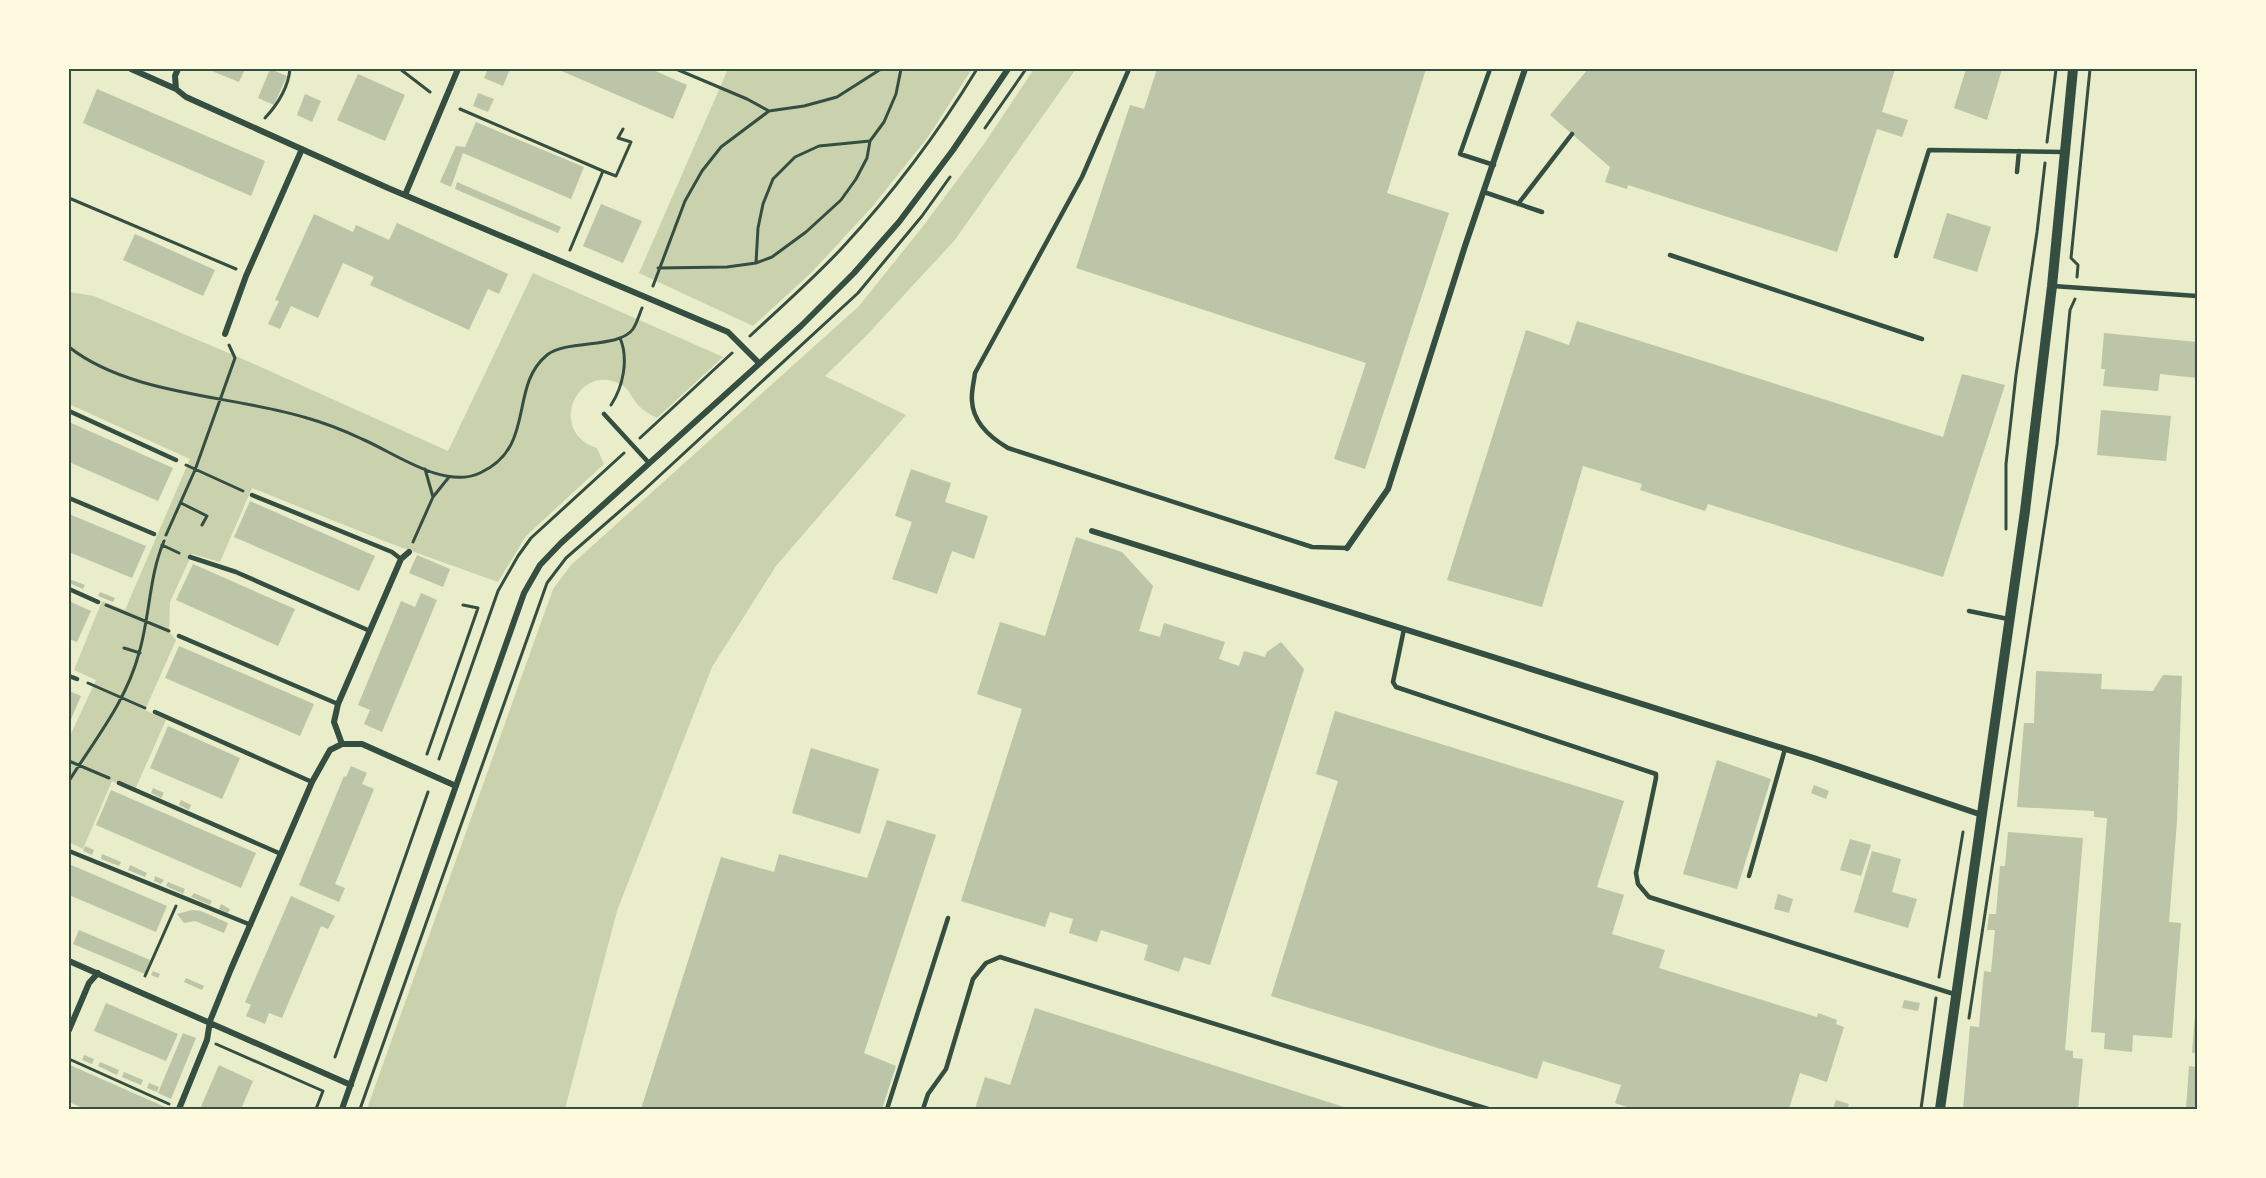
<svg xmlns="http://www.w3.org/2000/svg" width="2266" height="1178" font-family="'Golos Text',sans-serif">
	<rect width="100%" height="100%" fill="#e9edc9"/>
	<path fill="#cad2ad" d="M728,69H972L928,137L872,207L811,273L753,326L639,273Z
		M1034,69H1076L954,241L866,336L825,376L906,415L776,566L712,667L617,911L565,1109H367L553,589L571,565L859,306L924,225L984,144Z
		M533,273L723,357L657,418C651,415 642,410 638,405C631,397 630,389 620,384C578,362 546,431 597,448L604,464L526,536L498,582L392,544L252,488L220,562L192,554L170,602L169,632L176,640L145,710L166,720L134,792L112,781L83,849L69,842V738L96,680L74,670L102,601L125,610L190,459L69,404V292L94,296L245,360L448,451Z"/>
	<path fill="#bcc5a7" d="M207,69H245L239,82Z
		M270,69L287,76L274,105L258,98Z
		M488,69H510L503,86L484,78Z
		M557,69H651L687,85L673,119Z
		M1157,69H1426L1387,193L1449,213L1365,469L1334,459L1366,363L1076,268L1130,105L1144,109Z
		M1588,69H1895L1882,112L1908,120L1902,137L1877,129L1837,252L1628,185L1627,189L1605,182L1610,167L1550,115Z
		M1966,69H2002L1987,120L1954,108Z
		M358,74L405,95L385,141L337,120Z
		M97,89L265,161L251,196L83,123Z
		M478,93L494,99L488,112L473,106Z
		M305,94L321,101L312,122L297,115Z
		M476,122L584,167L571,199L463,153L451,187L440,182L456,146L465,147Z
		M457,182L561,227L558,233L455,189Z
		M601,204L642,221L623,263L583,246Z
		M1947,213L1991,227L1977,272L1933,258Z
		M314,214L353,232L356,225L389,240L397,223L508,274L499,294L488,289L469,330L370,285L374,277L343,263L318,318L291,306L280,329L268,324L279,301L275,300Z
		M135,234L215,270L203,296L123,260Z
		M1577,321L1943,437L1962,374L2005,385L1943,577L1708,504L1705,511L1640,490L1642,484L1583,466L1542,607L1447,580L1526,330L1569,345Z
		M2104,333L2197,342V378L2160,374L2158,391L2103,386L2105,369H2101Z
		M2101,410L2171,416L2166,461L2097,455Z
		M69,422L173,468L158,501L69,462Z
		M911,469L951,483L945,502L988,516L974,559L952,551L937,594L892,579L912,522L895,516Z
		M250,501L375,556L359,591L234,537Z
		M69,514L146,546L132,578L69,552Z
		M1076,537L1122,552L1153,586L1139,631L1160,637L1164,623L1225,642L1219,659L1239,666L1244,651L1265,657L1267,652L1281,642L1304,669L1210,965L1184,957L1179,972L1144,960L1148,945L1101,930L1097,942L1069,933L1073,919L1050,912L1045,927L961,901L1022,709L977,694L1000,622L1045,636Z
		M417,555L450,569L443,587L409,573Z
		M193,564L295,609L278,646L176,600Z
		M69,579L85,585L83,589L69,583Z
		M100,592L115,598L113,602L98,596Z
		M421,593L437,600L382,732L364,724L370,710L358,705L401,601L415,607Z
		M69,601L91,611L77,642L69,639Z
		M179,646L314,704L300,736L165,678Z
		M2036,671L2102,674L2101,689L2153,691L2163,675L2182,676L2177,821L2169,922L2181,923L2172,1038L2133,1035L2132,1052L2104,1049L2105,1033L2091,1032L2107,818L2094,817V811L2017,807L2024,723H2034Z
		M69,691L81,696L69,724Z
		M1335,711L1624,801L1597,887L1624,895L1612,934L1665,950L1659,968L1817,1017L1818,1013L1837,1020L1836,1024L1844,1027L1827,1082L1800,1073L1789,1109H1633L1615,1103L1621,1085L1543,1061L1537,1079L1271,996L1338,781L1316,774Z
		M168,726L240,758L222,799L150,768Z
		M811,748L879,769L860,834L792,813Z
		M1717,760L1771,779L1737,889L1683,874Z
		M351,766L367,773L362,784L374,789L335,884L345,888L339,902L299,885L344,776L346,777Z
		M1814,785L1829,791L1826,799L1811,793Z
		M153,788L164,793L161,798L151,793Z
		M111,790L256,853L241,888L96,825Z
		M181,800L191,805L189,810L179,805Z
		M887,820L936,835L864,1053L896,1066L882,1109H641L721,857L774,872L779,854L867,878Z
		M2008,832L2083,838L2065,1050L2073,1051V1058L2083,1059L2078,1109H1963L1970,1026L1979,1027L1984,971L1991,972L1995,930H1987L1989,914H1996L2000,866H2005Z
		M1850,839L1871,845L1861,876L1840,870Z
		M85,846L94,850L92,855L83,851Z
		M1872,851L1901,859L1892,892L1917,899L1908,928L1854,912Z
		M102,854L121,862L119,866L101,859Z
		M69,864L167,906L156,932L69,895Z
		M130,865L147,873L145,877L128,870Z
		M155,876L164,880L161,884L154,881Z
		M168,882L185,889L183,894L166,886Z
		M194,893L212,901L210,905L191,897Z
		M1778,894L1793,899L1789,913L1774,909Z
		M291,896L335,916L328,929L321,926L282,1018L269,1013L265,1024L246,1016L251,1005L245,1002Z
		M221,904L230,909L228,913L219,909Z
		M192,910L201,911L228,923L224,933L195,921L184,923L177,914Z
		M79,930L150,960L145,974L73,944Z
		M153,971L160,974L158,978L151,975Z
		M186,978L204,986L202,990L184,982Z
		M1904,1000L1920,1003L1918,1011L1902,1008Z
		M106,1003L178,1034L166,1061L94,1031Z
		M1035,1008L1350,1109H975L985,1077L1010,1085Z
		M2195,1016H2197V1053H2192Z
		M183,1033L196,1038L171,1099L158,1093Z
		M84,1055L94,1059L92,1064L82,1060Z
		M100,1062L119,1070L117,1075L98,1066Z
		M70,1065L165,1107L164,1109H85L69,1102Z
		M219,1065L253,1081L241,1109H200Z
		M2189,1066L2197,1067V1109H2186Z
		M124,1072L143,1080L141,1085L122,1077Z
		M149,1083L159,1087L157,1092L147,1088Z
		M1836,1100L1849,1104L1847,1109H1833Z"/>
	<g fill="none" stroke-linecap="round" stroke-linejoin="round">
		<path stroke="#344e41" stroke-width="3" d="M400,69L430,92
			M676,69L747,99L769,111
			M460,109L603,171L570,250
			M265,118C278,104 288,89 290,69
			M985,128L1026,69
			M2047,142L2056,69
			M603,171L616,176L631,142L618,138L623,129
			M69,198L236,269
			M756,263L758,228L763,204L773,179L795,157L819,146L870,141
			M658,268L727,267L756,263L772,257L806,232L841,200L856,179L867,158L870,141L884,122L896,94L901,69
			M2077,277L2078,265L2071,258L2090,69
			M653,286L685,201L702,171L721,147L769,111L804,106L837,97L881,69
			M750,336C781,307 813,279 842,248C893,193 938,133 977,69
			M69,347C131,396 233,395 307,418C325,423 345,431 362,439C395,453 444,490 480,473C537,447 508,387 547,355C567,339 619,349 633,329C637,323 639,315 642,308
			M611,405C623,387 629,359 620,338
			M640,438L732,353
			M186,465L243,491
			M425,469L433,497L449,477
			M181,503L207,516L202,525
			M2006,529V464L2016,375L2037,232L2045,163
			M166,535L195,470L235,358L229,345
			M413,542L433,497
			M162,545L179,553
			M106,605L169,631
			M124,648L140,653
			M88,683L145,708
			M427,754L478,608L463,605
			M439,759L498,591L518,556L531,538L624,453
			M69,761L109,778
			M69,781C95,739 126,702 139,653C150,616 149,576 164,541
			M145,976L176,906
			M1939,977L1963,832
			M1969,1018L2057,444L2070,310L2075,299
			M216,1044L323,1091L316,1109
			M335,1057L428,792
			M69,1059L169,1104
			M360,1109L547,583L566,558L643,491L858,293L922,216L950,177
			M1921,1109L1936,998"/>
		<path stroke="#344e41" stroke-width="4.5" d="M1129,69L1082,177L975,373C974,382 971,392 972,401C973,422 991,438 1008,448L1312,547L1347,548
			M1490,69L1460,154L1494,165
			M2017,172L2019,151
			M1484,192L1542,212
			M1518,204L1572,134
			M1670,255L1922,339
			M1896,256L1929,150L2064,152
			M2053,286L2197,296
			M69,411L176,460
			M604,414L649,463
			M252,495L392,552L401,559
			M69,498L154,534
			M190,557L236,572L370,631
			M69,589L98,602
			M1969,611L2008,619
			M1404,629L1393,682L1396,687L1656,774V778L1636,873L1638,884L1649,897L1957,995
			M179,636L338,704
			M69,676L77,679
			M155,712L312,782
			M119,783L281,854
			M69,851L251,925
			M1749,876L1785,749
			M887,1109L948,918
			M923,1109L928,1094L946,1069L973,979L986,963L1000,957L1488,1109"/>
		<path stroke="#344e41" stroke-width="6" d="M131,69L176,89L186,97L388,188L728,332L759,363
			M176,89L175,76L178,69
			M405,195L458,69
			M225,334L246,276L302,149
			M1092,531L1814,758L1982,815
			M1347,548L1388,489L1465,246L1525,69
			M342,744L334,722L338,704L401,559L409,552
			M69,961L351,1085
			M69,1030L89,983L98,973
			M179,1109L207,1040L210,1021L231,969L312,782L330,750L342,744H362L456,786
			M342,1109L524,593L540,565L561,543L801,326L854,273L899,222L953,150L1008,69"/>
		<path stroke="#344e41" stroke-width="10" d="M1940,1109L2025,511L2052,286L2073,69"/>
	</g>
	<rect width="2266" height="1178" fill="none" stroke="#fefae0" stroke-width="141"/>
	<rect x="70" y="70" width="2126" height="1038" fill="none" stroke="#344e41" stroke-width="2"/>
</svg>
